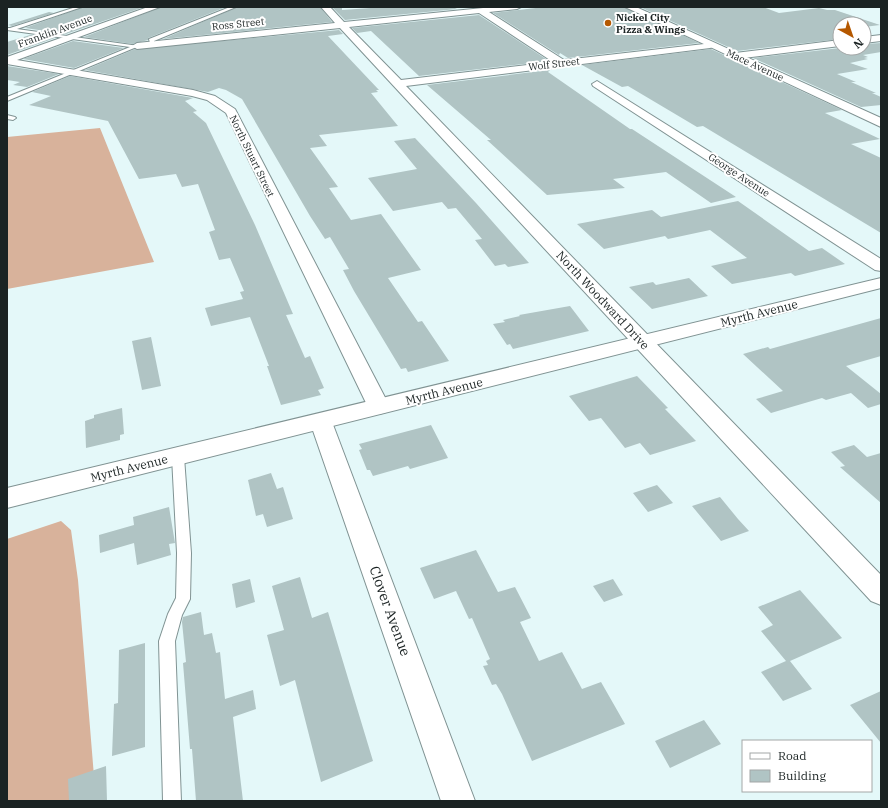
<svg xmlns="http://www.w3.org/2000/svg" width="888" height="808" font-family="'IBM Plex Serif',serif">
	<rect width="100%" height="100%" fill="#e4f8f9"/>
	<path fill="#d8b29b" d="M100,128L154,262L7,289V137Z
		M61,521L71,530L78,580L96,801H7V539Z"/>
	<path fill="#b0c4c4" d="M83,7H144L66,34L25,28Z
		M161,7H226L148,38V40L133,44L84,37Z
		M237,7H320L332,22L163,39Z
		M332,7H342V10L385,7H453L457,9L345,20Z
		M544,7H624L699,43L568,58L560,53L559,55L493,13Z
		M640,7H763L779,13L819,8L827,10H835L880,25L864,27V24H840V39L737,51Z
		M49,12L54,13L12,26L8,25Z
		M479,15L549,61L419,76L371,31L357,33L352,28Z
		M339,30L343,34L328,36L379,90H376L378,92L371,93L398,126L319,135L327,146L310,148L338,187L329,188L351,220L381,214L421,270L388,278L418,322L422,321L449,361L408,372L406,368L401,369L354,291L343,270L349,269L330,237L325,239L310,216L242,99L226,90L219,88L208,92L85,70L135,49Z
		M30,35L55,38L7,55V42Z
		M73,41L124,48L74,68L23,59Z
		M881,43V52L863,55L868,57L864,58L868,59L850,63L868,69L837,74L856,82H851L876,93H872L881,97V105L861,107L753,58L840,48H864V44Z
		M711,49L842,110L825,113L880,139L851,144L881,158V233L703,126L697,127L628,86L622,87L582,65Z
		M7,66L59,74L27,87L13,85L20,82L7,80Z
		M550,70L548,72L630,129H632L736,197L711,203L666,172L613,179L625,188L547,195L487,140H491L427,85Z
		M70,76L193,98L185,101L197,111L193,112L206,123L255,225L293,314L286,315L305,358L310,356L324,388L318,390L321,395L281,405L267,366H269L250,317L211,326L205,308L243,299L240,292L244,291L230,258L219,260L209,232L215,230L198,184L182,187L176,174L139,179L108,121L29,105L51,96L32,92Z
		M415,138L476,203L529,263L508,267L505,264L495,266L475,240L482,239L456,208L448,209L442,202L393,211L368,178L417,169L394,141Z
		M738,201L809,251L822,248L845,264L795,276L791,273L732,284L711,266L747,258L710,230L668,239L665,236L604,249L577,224L652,210L661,217Z
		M689,278L708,296L652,309L629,287L653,282L656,285Z
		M570,306L589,331L513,349L510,344L507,345L493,324L505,322L503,320L520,316L519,315Z
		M881,318V356L846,366L881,394V404L868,408L851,393L826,400L822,398L771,413L756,399L783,391L743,354L768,347L770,349Z
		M151,337L161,386L142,390L132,341Z
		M637,376L668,408L665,409L696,441L650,455L640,443L625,448L601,418L589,421L569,396Z
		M122,408L124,434L120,435V440L86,448L85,421L94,418V415Z
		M431,425L448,458L410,469L408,466L373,476L370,470H367L359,450L362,449L359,444Z
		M854,445L867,457L881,453V503L840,467L845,466L831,452Z
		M271,473L277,489L283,487L293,519L267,527L263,514L256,516L248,480Z
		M657,485L673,503L648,512L633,493Z
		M720,497L738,519L749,531L721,541L692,506Z
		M169,507L175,543L169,544L171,555L137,565L134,543L100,553L99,535L134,525L133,517Z
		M476,550L498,592L515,587L531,618L520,622L539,661L562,652L582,689L601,682L625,724L532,761L502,694L496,684L492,685L483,666L488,665L486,661L490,659L472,618L469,619L456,591L434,599L420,568Z
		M300,577L312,618L328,612L373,761L321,782L295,680L280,686L267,635L284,630L272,586Z
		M250,579L255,602L236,608L232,584Z
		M613,579L623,595L604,602L593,586Z
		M800,590L842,638L790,661L812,689L783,701L761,672L786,661L761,631L773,625L758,607Z
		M201,612L204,635L212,633L216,653L220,652L225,699L253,690L256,709L233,717L243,801H196L192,749H190L183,663L186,662L182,622L183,617Z
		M145,643V747L112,756L114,704L118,703L119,650Z
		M881,691V743L850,705Z
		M704,720L721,744L670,768L655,741Z
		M106,766L107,801H69L68,779Z"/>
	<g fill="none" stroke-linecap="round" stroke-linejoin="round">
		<g stroke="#809393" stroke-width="2">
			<path id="lane" d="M76,7H82L17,29L139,46L7,101V97L130,47L7,30V28H10Z
				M230,7H236L154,41V44L150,43L149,39Z
				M7,115L15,117L16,118L13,120L7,119Z
				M178,453L182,454L184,457L191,553L190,599L182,615L175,641L181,801H163L159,641L168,614L176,598L177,553L172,457L174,454Z"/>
		</g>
		<g stroke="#809393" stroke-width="2">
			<path id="street" d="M148,7H160L17,60L193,90L215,96L235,109L390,407L386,412L379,414L372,412L368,407L226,113L207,100L192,96L7,64V57Z
				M321,7H330L344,22L493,7H521L517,9L489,12L564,60L713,43V47L710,48L406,86L881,575V605L871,601L340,28L137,49L132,46L137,43L335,23ZM479,13L553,62L401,80L349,27Z
				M881,35V41L864,43V37Z
				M840,40V46L735,59L730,56L735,53Z
				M597,81L881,259V271L875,270L593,86L592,84Z
				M321,415L329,417L332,422L475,801H441L310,422L313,417Z"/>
		</g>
		<g stroke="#809393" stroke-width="2">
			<path id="secondary" d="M625,7H636L881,118V127Z
				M881,278V288L7,508V488Z"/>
		</g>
		<use href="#lane" fill="#fff" fill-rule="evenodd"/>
		<use href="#street" fill="#fff" fill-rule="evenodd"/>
		<use href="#secondary" fill="#fff" fill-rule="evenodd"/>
	</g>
	<circle fill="#b55800" stroke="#fff" stroke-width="1.5" cx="608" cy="23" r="4"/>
	<g text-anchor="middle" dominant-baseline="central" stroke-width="4" stroke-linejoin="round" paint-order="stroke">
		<g font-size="10" font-weight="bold" fill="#1b2323" stroke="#fff" text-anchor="start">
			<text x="616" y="17">Nickel City<tspan x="616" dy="12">Pizza &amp; Wings</tspan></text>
		</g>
		<g font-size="10" fill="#1b2323" stroke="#fff">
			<text transform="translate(238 24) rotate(-6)">Ross Street</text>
			<text transform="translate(55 31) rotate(-20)">Franklin Avenue</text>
			<text transform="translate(554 64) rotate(-7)">Wolf Street</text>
			<text transform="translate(755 65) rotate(25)">Mace Avenue</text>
			<text transform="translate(252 156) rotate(64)">North Stuart Street</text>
			<text transform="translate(739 175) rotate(33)">George Avenue</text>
		</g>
		<g font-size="12" fill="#1b2323" stroke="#fff">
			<text transform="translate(603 300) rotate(47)">North Woodward Drive</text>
			<text transform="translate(759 313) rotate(-14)">Myrth Avenue</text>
			<text transform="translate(444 391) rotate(-14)">Myrth Avenue</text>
			<text transform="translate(129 468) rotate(-14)">Myrth Avenue</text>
		</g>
		<g font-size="14" fill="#1b2323" stroke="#fff">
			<text transform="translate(390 611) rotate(70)">Clover Avenue</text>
		</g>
	</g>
	<rect width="888" height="808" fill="none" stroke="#1b2323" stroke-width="16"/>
	<rect x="742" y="740" width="130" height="52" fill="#ffffff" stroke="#a4a7a7"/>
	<rect x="750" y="753" width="20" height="6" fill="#ffffff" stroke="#a4a7a7"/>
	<text x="778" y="760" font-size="12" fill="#1b2323">Road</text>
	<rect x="750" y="770" width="20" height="12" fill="#b0c4c4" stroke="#a4a7a7"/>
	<text x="778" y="780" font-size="12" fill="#1b2323">Building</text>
	<g transform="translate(852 36) rotate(140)"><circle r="19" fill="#ffffff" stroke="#a4a7a7"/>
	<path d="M0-3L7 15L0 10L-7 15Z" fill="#b55800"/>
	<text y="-6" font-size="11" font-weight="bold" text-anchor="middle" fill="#1b2323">N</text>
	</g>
</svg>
